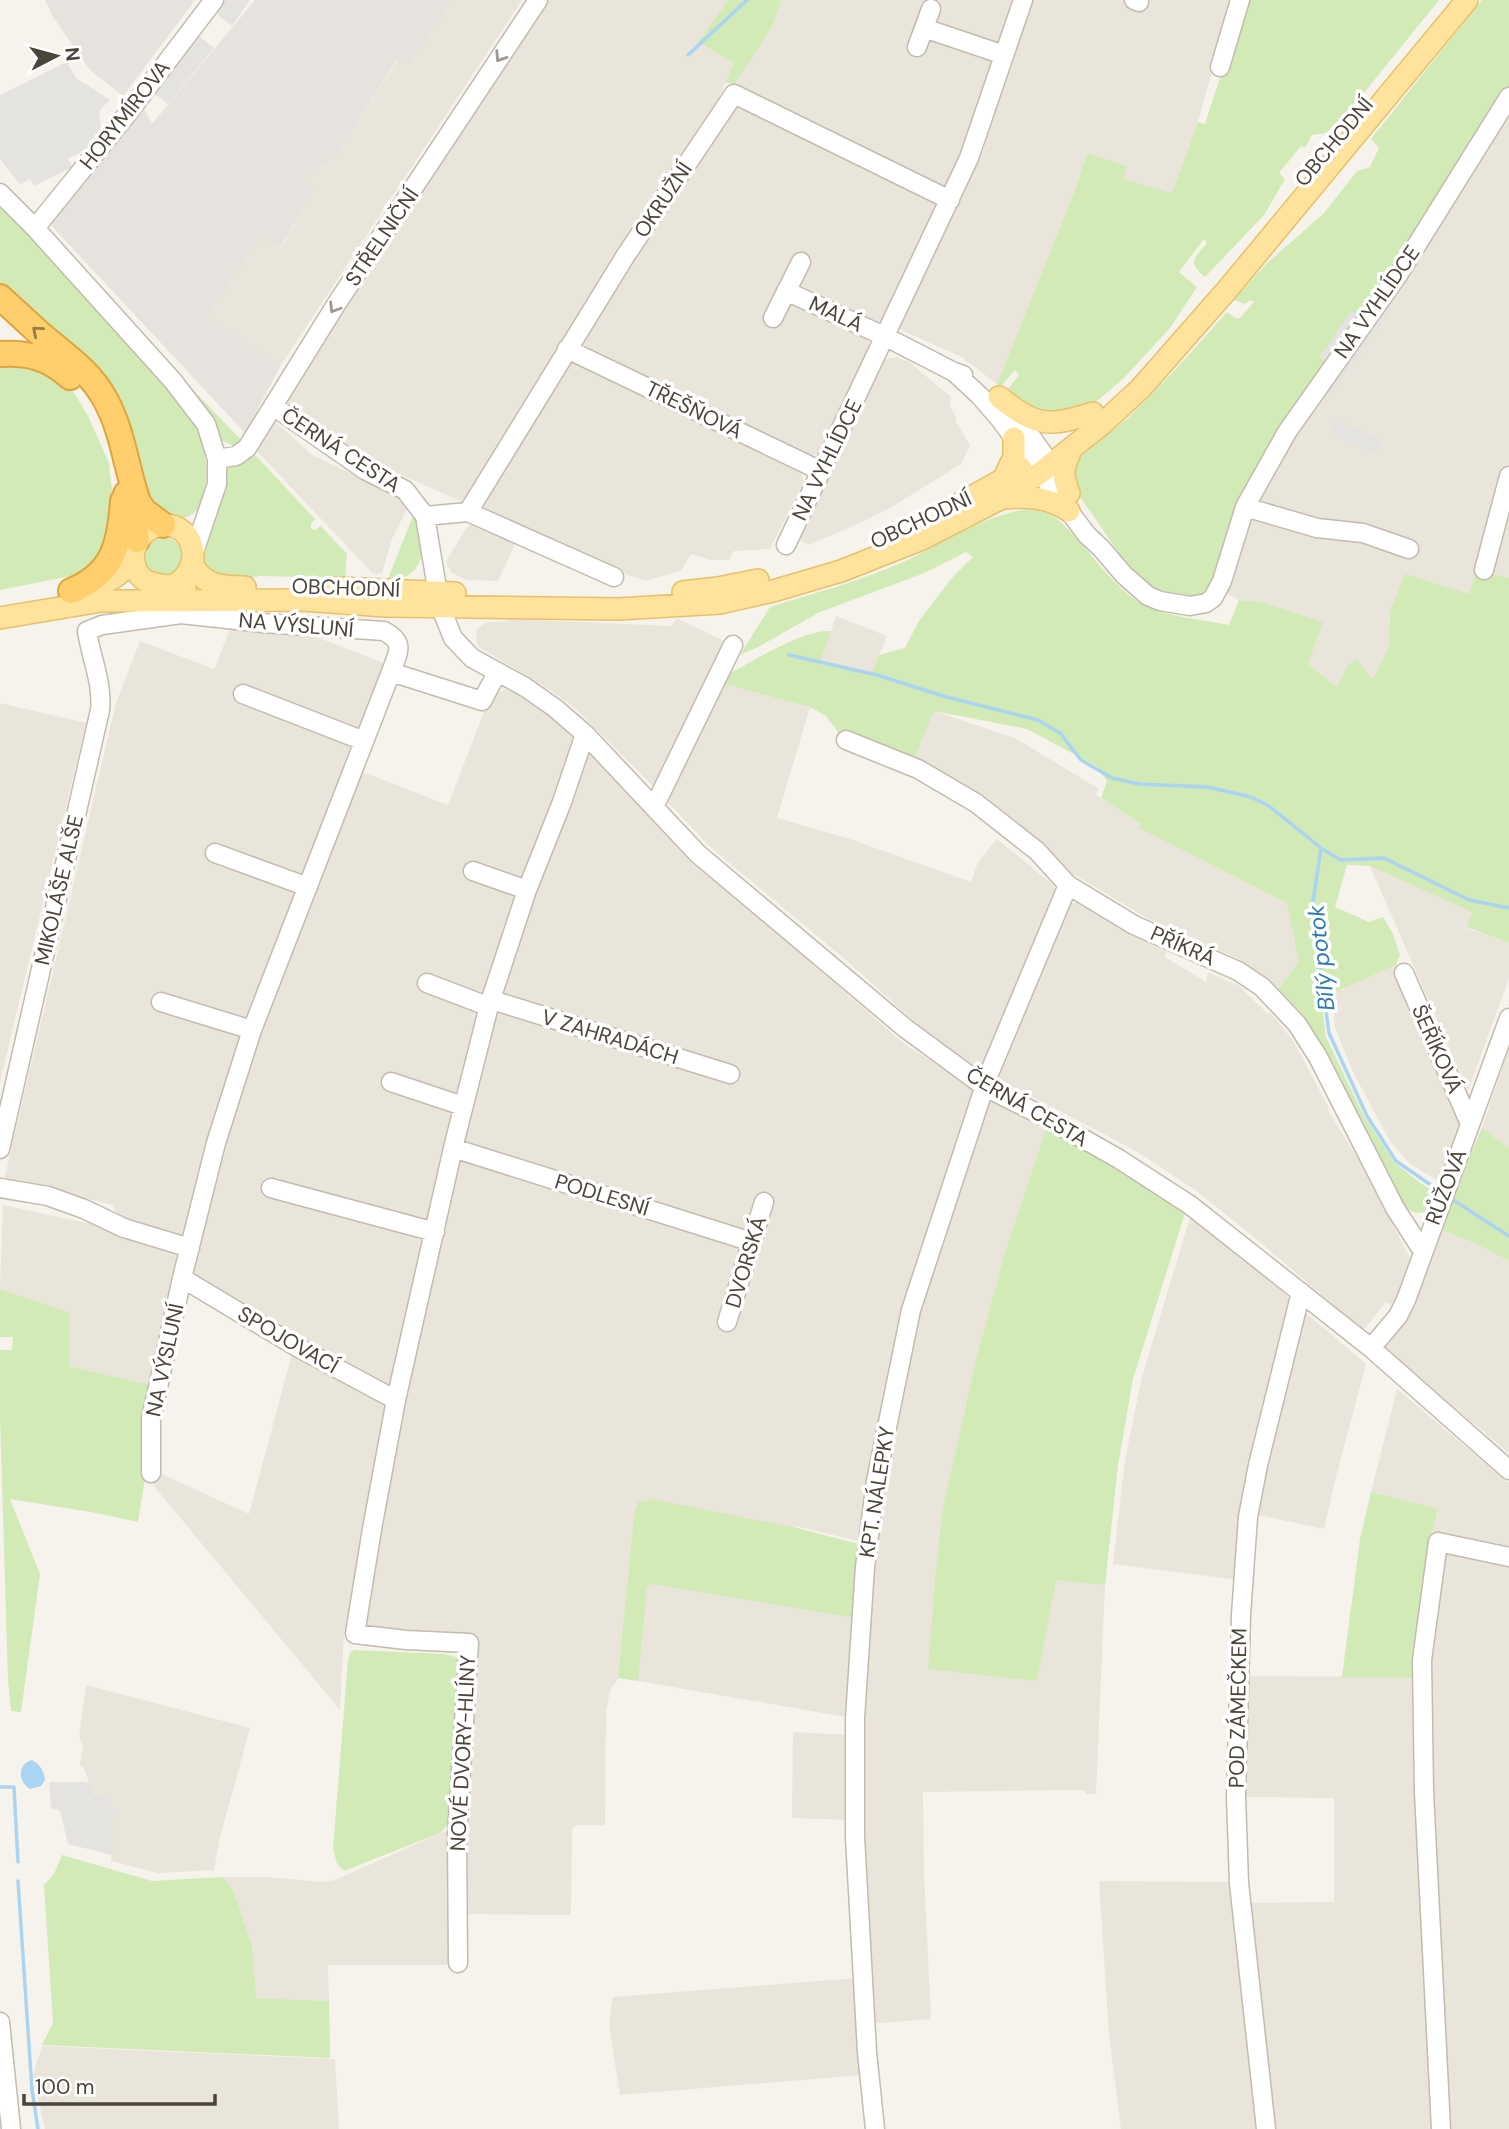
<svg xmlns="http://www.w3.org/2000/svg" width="1509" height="2129" font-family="'DM Sans',sans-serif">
	<rect width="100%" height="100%" fill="#f6f3ec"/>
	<path fill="#eae5da" d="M453,0H522L281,365L207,316L261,234L281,247L316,189L304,181L338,154L398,60L410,66Z
		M546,0H728L698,42L734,63L717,102L721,105L467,504L350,452L288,405L286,393Z
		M781,0H1015L974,125L950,184L940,186L735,84L773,25Z
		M1032,0H1232L1198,122L1172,194L1123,179L1127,166L1087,153L1075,190L997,384L960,356L899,329L981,157Z
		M1509,101V578L1477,570L1469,594L1390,612L1389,646L1373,681L1347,666L1337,687L1308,664L1261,602L1239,600L1213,586L1281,431L1433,207Z
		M742,104L933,200L937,211L883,320L873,324L867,337L870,347L818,454L808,457L580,343L627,266L731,108Z
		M896,357L909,362L951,397L950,407L956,417V422L970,445L961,464L890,508L860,523L809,545L795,538L883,360Z
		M578,361L801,471L804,481L770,549L734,551L729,560H711L691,554L681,571L645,581L623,573L480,510L479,506L568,363Z
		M271,418L312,455L350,473L387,487L406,502L408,507L392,539L382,573L374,575L256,450Z
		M470,525L515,544L498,581L467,580L452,573L446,562L465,530Z
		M836,616L887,636L872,672L821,660Z
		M510,619L672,626L676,619H678L735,646L724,684L810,707L777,818L850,839L971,882L978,862L997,839L1053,885L1056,891L991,1060L978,1068L928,1034L845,959L709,846L649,782L575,708L550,690L479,647L476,642L477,629L487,622H505Z
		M231,627L309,634L386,664L347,766L448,805L489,699L506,689L528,699L568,731L572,739L573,750L519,896L351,1631H344L340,1710L153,1485L155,1471L249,1514L293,1350L194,1280L191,1272L198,1244L117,1218L114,1205L4,1180L116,703L140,641L214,669Z
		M0,703L86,723L0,1082Z
		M934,711L1015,738L1099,789L1096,795L1141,824L1139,828L1287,903L1300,961L1278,990L1239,959L1147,918L1070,872L988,801L935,768L914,759Z
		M590,749L692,860L907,1046L986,1096L1047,1125L1003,1259L976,1360L943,1507L1056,1579L1105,1585L1096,1794H1087L1083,1790L923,1792L924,1874L931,2019L868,2024L873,2073L850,2076L620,2095L610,2033V2013L613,1997L857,1978L851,1820L792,1818L793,1732L851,1735L852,1718L638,1681L637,1677L647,1586L651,1583L854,1618L862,1542L796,1526L795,1528L634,1514L618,1678L610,1691L606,1711L605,1825H577L572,1829L571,1915L461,1914L460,1965H328L329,2001L256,1998L233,1890L223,1877H268L321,1882L335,1880L461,1824L476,1635L460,1640L369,1631L361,1622L371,1558L476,1062L581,756Z
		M1370,866L1473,912L1467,928L1509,943V978L1468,1091Z
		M1071,903H1079L1129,934L1167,952L1165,957L1206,982L1208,972L1239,986L1268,1014L1270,1012L1294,1042L1329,1108L1328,1111L1357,1157L1410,1258L1400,1289L1391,1305L1386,1302L1365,1328H1360L1260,1242L1198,1192L1136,1151L1000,1080L999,1067L1064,908Z
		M1396,965L1459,1114L1460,1124L1438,1181L1410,1164L1391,1143L1353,1072L1335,1027L1332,992Z
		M1508,1051L1509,1052V1148L1482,1128Z
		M3,1205L110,1228L171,1250L178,1258L179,1263L154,1386L69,1366L68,1312L0,1289Z
		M1191,1214L1249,1259L1294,1303L1366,1364L1337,1473L1324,1529L1254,1514L1239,1580L1113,1564L1125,1460L1142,1377Z
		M1442,1230L1474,1243L1509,1261V1453L1382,1347L1414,1308Z
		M1397,1389L1509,1483V2129H1121L1109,2035L1099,1881L1234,1882L1236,1903L1334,1902V1798L1241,1797L1243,1676L1415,1677L1429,1545L1438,1510L1371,1492Z
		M86,1685L250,1728L219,1841L214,1870L158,1873L111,1861L115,1809L107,1798L96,1794L90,1786L85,1770L80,1765L83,1745L79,1737Z
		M42,2046L335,2059L339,2129H45L33,2075Z"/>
	<path fill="#e6e2dd" d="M45,0H195L123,96L90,70L53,17Z
		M255,0H453L410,66L397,60L338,154L304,181L316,189L280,247L261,235L207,316L281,365L245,433L50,224L141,103L152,124Z"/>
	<path fill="#d2eab5" d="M728,0H781L773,25L735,84L725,83L734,63L698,42Z
		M1245,0H1439L1355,104L1326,133L1312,135L1305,148L1301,146L1279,173L1285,179L1264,215L1205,277C1187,261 1194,259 1207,243L1204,239L1179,272L1197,287L1170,328L1124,378L1098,400L1089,407L1048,419L1006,392L1019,375L1015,370L1001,386L997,384L1075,190L1087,153L1127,166L1123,179L1172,193L1198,122L1205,124Z
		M1482,0H1509V88L1496,101L1433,207L1361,313L1357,315L1320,356L1325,362L1324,366L1213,586C1204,594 1196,596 1183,596C1145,595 1126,564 1107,536C1096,519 1084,503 1073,487C1073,477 1073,469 1078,461C1090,445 1116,429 1131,415C1165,382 1196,347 1227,312L1235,318H1240L1254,302L1250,300L1245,304L1234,300L1266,264L1324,213L1357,171L1370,167L1379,148L1371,139Z
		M0,203L168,387C179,401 192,415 199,432C208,452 214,514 182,518C170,519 161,514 151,510L78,355L0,283Z
		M0,361H21L71,388L88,416L109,463L113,498V525L96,563L76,575L0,590Z
		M176,372L243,442L233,446L220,439Z
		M249,451L257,457L315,519L311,524V529L315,530L321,526L347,554L345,578L259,576L224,582L214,580L200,559L226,469L232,462Z
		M1042,508C1081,532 1101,578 1139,602C1162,617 1202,619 1229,625L1239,600L1261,602L1323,622L1308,664L1337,687L1347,666L1356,659L1373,680L1389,646L1390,612L1405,574L1469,594L1477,570L1509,578V943L1467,927L1472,912L1370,866L1347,865L1335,907L1369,922L1383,917L1393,934L1400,955L1396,965L1321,998L1326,1037L1364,1116L1394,1162L1420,1183L1434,1191L1429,1205L1424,1212L1415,1213L1405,1208L1310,1025L1300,1011L1278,990L1299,961L1287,903L1139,828L1141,824L1101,798L1107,781L1096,766L1027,729L934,711L914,759L885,745L838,732L826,716L810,707L724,684L728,674C754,661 803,629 831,631L821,660L872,672L879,655L905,648L919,621L951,579L973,557L966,552L922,574L820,612L758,647L740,655L770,607C815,593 860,581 903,562C949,541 989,510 1042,508Z
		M415,511C429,540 427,580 387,581Z
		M145 557a19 19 0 1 1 38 0a19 19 0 1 1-38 0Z
		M1047,1125L1186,1210L1133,1379L1118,1465L1105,1585L1056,1580L1037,1681L928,1669L935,1581L943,1507L976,1360L1003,1259Z
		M1482,1128L1509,1148V1261L1474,1243L1442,1230L1439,1227Z
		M0,1289L69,1312V1366L154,1386L146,1472L138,1522L91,1512L10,1499L40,1574L21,1712L11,1711L8,1680L0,1416V1350H12L13,1337H0Z
		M1371,1492L1438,1509L1429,1545L1415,1678L1342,1677L1360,1539Z
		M652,1499L797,1528L858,1544L860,1554L854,1618L651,1584L647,1587L638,1681L618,1678L634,1514L638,1502Z
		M354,1650L444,1654L460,1658L452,1815L446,1827L440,1833L344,1871L337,1864L333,1848L348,1660L350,1653Z
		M62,1855L152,1881L223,1877L233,1890L252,1947L256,1998L329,2001L330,2058L42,2045L53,2023L44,1885L54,1874Z"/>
	<path fill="#e5e3e0" d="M222,0H250L232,26L213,11Z
		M191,30L214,48L168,104L147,88Z
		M67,62L76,78L110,100L99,111L101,129L85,150L68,159L72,167L34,186L30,179L20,185L0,159V95Z
		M1380,300L1392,308L1331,395L1318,387L1325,362L1320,356L1351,311L1357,315L1361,314Z
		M1335,420L1383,440L1376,454L1329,434Z
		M49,1782H88L95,1794L107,1798L115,1809L112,1855L68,1844L60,1811L51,1808Z"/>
	<path fill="#a9d4f2" d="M32,1760C41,1765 43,1770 45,1780L41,1786L30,1789C18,1782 17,1764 32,1760Z"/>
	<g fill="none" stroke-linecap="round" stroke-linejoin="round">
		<path stroke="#a9d4f2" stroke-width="3.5" d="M688,55L747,0
			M789,655L877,675L943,696L1038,720L1060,733L1081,760L1112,778L1139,784L1207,787L1251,797L1269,806L1321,848L1312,908L1329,1033L1367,1116L1396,1161L1441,1192
			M1322,849L1341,860L1384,858L1469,900L1509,908
			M1450,1198L1509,1236
			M0,1787H14L18,1862
			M18,1881L32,2090L38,2129"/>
		<g stroke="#c2bbae" stroke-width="21">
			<path id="minor" d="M1134,0L1139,2
				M924,28L1004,55
				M917,47L931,9
				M1220,67L1240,0
				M0,193L35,228L173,381L206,424L217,459V484L194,552
				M35,228L128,113L214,0
				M786,291L886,337L954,372L963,375
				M773,318L801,262
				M567,349L821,471
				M954,372L980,396L999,418L1087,535L1101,548L1124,575L1148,596L1160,601L1190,606L1206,603L1213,598L1222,581L1245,507L1287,432L1398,275L1509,97
				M273,406L365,470L405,490L425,516L440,606L453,638L472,658L525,687L555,708L585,734L698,854L905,1028L985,1087L1045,1117L1119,1159L1190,1205L1371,1348L1509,1470
				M1008,407L1020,421L1058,475
				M217,459L236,456L247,448L337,303L538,0
				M1245,507L1317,528L1363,533L1409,549
				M468,512L626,255L734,94L950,200
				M425,516L468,512L614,577
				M786,545L969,158L1023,0
				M1484,570L1509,476
				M391,672L482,701L497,673
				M243,694L364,741
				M846,740L918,769L976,803L1037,851L1068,885L1134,925L1238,971L1262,987L1297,1024L1318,1057L1395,1208L1422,1250
				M654,807L733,645
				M215,853L308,887
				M473,871L527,890
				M1404,973L1470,1124
				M427,983L482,1004L495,1001L730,1074
				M161,1002L252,1030
				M391,1082L463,1106
				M453,1148L752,1242
				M0,1149L100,710C103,683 91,658 87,631L102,625L181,614L263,623L384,631C406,643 398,652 391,672L252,1030L216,1143L182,1278L151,1419V1473
				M0,1188L48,1196L84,1209L124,1228L190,1248
				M271,1188L435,1232
				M182,1278L297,1347L396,1400
				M727,1322L764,1202
				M1371,1348L1398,1316L1406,1300L1509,1018
				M458,1963L457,1835L469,1643L406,1640L355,1634L372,1529L396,1400L453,1148L490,1002L527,890L562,802L585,734
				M0,2022L11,2129
				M875,2129L867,2052L855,1837V1718L865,1567L876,1481L911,1310L988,1076L1068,885
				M1266,2129L1239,1883L1236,1797L1241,1615L1248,1517L1258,1465L1301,1292
				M1441,2129L1424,1792L1422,1660L1438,1542L1509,1557"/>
		</g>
		<g stroke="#e6c16a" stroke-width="24">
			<path id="major" d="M999,397C1037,427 1048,427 1093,413
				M1004,478L1014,457V438
				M1069,493C1061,472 1063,468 1072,448
				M1003,498C1027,496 1049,497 1069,511
				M952,508L1002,480L1021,468
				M133,553C134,590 160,583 185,588
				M193,566C205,586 223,587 245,587
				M83,588C96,585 112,582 122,571C137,556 133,532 158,526C194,518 208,569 172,586
				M337,588L455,593
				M683,592L718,588L758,580
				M0,618L101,601L303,600L385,606L618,609L720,603L773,591L841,571L922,539L1000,499L1040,473L1102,424L1141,388L1227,290L1467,0"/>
		</g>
		<g stroke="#e0a43c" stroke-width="28">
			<path id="highway" d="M0,297C12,308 24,319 36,330C60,352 89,369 105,399C123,431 126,468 138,502L144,511L163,525
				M0,354C28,352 49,358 70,377
				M126,494L132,511L137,540
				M71,591C114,574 120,543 123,501"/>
		</g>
		<use href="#minor" stroke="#fff" stroke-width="18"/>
		<use href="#major" stroke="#ffe39c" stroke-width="21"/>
		<use href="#highway" stroke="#ffcf6e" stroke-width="24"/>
	</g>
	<defs><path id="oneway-chevron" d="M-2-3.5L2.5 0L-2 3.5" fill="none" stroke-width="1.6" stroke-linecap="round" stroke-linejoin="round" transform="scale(1.75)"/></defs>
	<g stroke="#9c9892">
		<use href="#oneway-chevron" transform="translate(500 57) rotate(123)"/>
		<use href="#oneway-chevron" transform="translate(334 308) rotate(122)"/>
	</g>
	<use stroke="#937c4e" href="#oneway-chevron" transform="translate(37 331) rotate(-139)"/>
	<g text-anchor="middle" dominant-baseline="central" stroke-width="7" stroke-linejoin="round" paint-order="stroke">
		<g font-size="21" fill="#4b4439" stroke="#fff">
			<text transform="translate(125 115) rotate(-52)">HORYMÍROVA</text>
			<text transform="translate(1334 142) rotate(-50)">OBCHODNÍ</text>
			<text transform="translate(663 200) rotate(-56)">OKRUŽNÍ</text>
			<text transform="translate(382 237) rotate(-56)">STŘELNIČNÍ</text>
			<text transform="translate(1377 302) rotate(-55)">NA VYHLÍDCE</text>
			<text transform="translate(836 314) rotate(25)">MALÁ</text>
			<text transform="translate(694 410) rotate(26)">TŘEŠŇOVÁ</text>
			<text transform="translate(341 450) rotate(33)">ČERNÁ CESTA</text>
			<text transform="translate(827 460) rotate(-64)">NA VYHLÍDCE</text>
			<text transform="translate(921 520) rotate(-25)">OBCHODNÍ</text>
			<text transform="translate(346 588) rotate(2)">OBCHODNÍ</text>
			<text transform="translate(296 625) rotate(5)">NA VÝSLUNÍ</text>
			<text transform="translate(59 890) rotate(-77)">MIKOLÁŠE ALŠE</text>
			<text transform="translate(1183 946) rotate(24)">PŘÍKRÁ</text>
			<text transform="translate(610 1037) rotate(17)">V ZAHRADÁCH</text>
			<text transform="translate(1437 1049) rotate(66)">ŠEŘÍKOVÁ</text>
			<text transform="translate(1027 1107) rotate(30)">ČERNÁ CESTA</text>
			<text transform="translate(1446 1187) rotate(-69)">RŮŽOVÁ</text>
			<text transform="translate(602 1195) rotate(17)">PODLESNÍ</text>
			<text transform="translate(746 1262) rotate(-73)">DVORSKÁ</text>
			<text transform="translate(288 1340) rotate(30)">SPOJOVACÍ</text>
			<text transform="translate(165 1360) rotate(-78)">NA VÝSLUNÍ</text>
			<text transform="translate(877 1492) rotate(-81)">KPT. NÁLEPKY</text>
			<text transform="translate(1238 1708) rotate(-89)">POD ZÁMEČKEM</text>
			<text transform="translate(463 1753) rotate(-87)">NOVÉ DVORY-HLÍNY</text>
		</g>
		<g font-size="23" font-style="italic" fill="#2e7ab2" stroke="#fff">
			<text transform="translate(1321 958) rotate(-96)">Bílý potok</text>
		</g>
	</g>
	<g transform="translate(56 56) rotate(84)" stroke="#ffffff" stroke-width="5" paint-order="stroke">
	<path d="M0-5L12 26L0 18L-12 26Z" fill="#4b4439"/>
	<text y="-10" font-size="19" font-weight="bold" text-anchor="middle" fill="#4b4439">N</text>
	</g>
	<path d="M24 2094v10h191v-10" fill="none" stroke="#4b4439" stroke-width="3.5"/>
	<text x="35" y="2094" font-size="21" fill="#4b4439" stroke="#ffffff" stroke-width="5" paint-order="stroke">100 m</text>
</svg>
